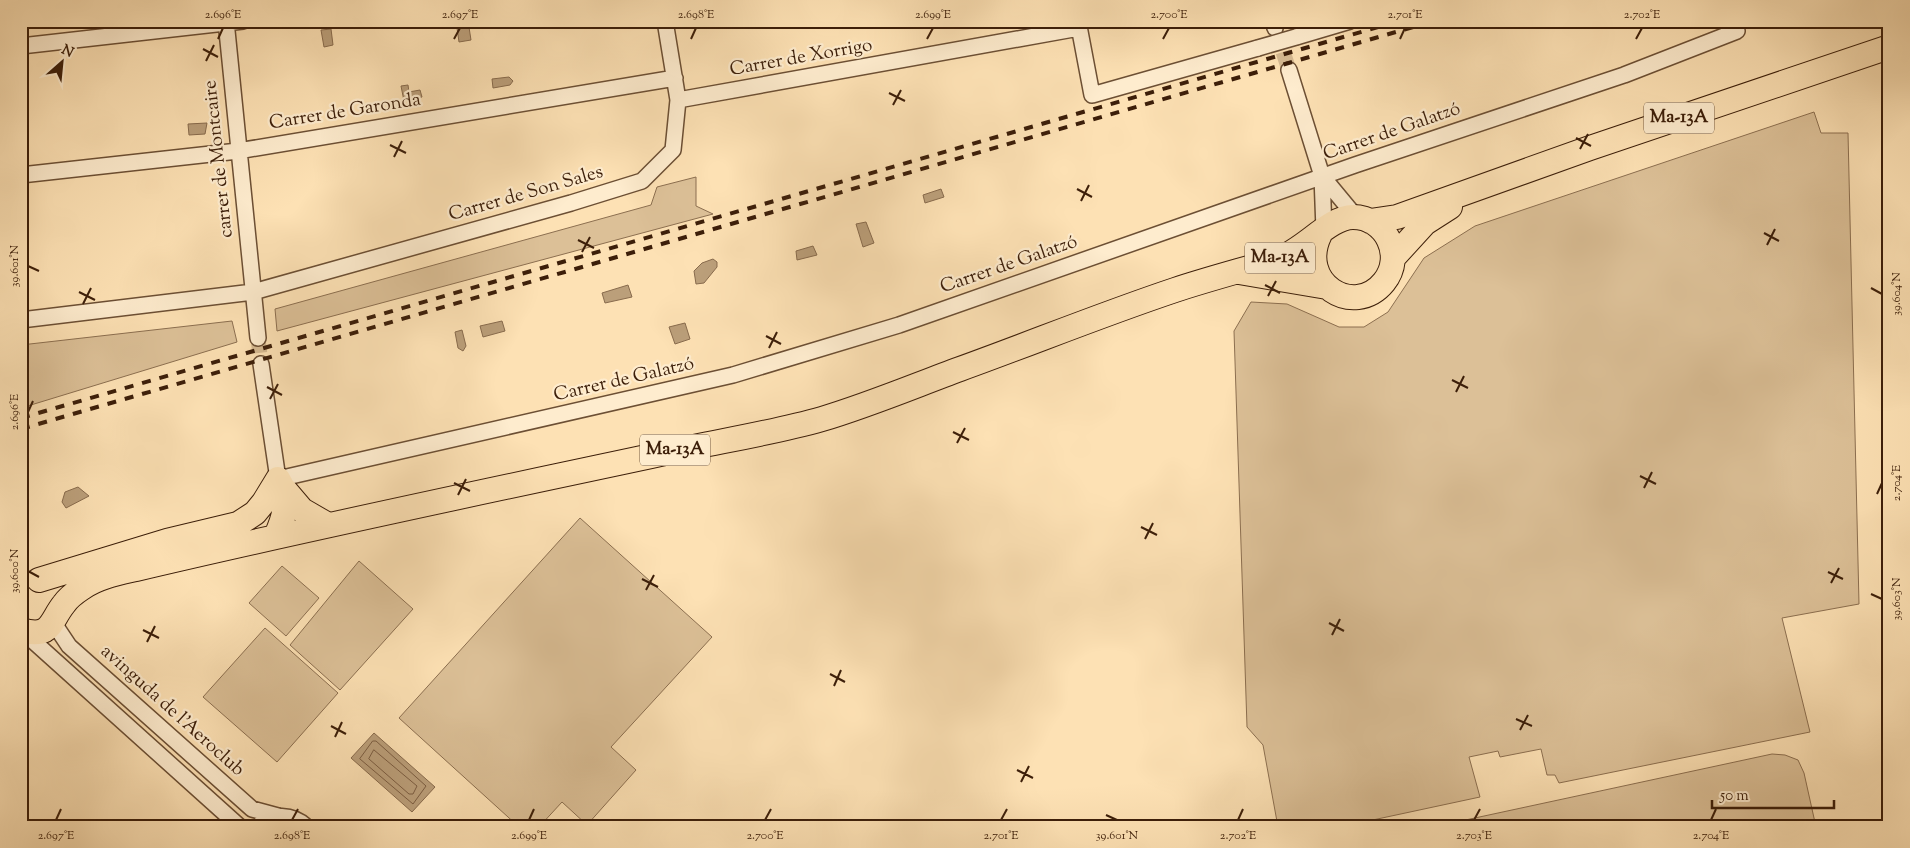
<svg xmlns="http://www.w3.org/2000/svg" width="1910" height="848" font-family="'Sorts Mill Goudy',serif">
	<rect width="100%" height="100%" fill="#fde1b4"/>
	<filter id="stains"><feTurbulence type="fractalNoise" baseFrequency=".004" numOctaves="4"/><feColorMatrix values="0 0 0 0 .2 0 0 0 0 .09 0 0 0 0 .02 0 0 0 .5 -.17"/></filter>
	<radialGradient id="worn" r=".72"><stop offset=".6" stop-color="#630" stop-opacity="0"/><stop offset="1" stop-color="#630" stop-opacity=".3"/></radialGradient>
	<path fill="#dcc097" stroke="#8c6f50" d="M1814,112L1821,133H1848L1859,604L1782,618L1810,732L1559,783L1555,775H1547L1541,749L1500,757L1498,751L1469,757L1480,797L1340,827H1278L1263,745L1247,727L1234,331L1251,302L1287,304L1339,327H1364L1388,312L1424,258L1475,226Z
		M696,177V206L713,214L277,331L275,309L651,205L657,187Z
		M232,321L237,342L21,408V345Z
		M580,518L712,637L611,747L636,770L587,825L562,802L539,827H519L399,718Z
		M359,561L413,609L340,690L290,645Z
		M282,566L319,598L286,636L249,603Z
		M265,628L338,693L277,762L203,697Z
		M1772,754L1785,755L1798,760L1804,773L1816,827H1433Z"/>
	<path fill="#bb9f7a" stroke="#886b4d" d="M456,21H468L471,40L459,42Z
		M331,29L333,45L324,47L321,30Z
		M509,77L513,81L510,85L493,88L492,79Z
		M408,85L409,92L420,90L422,97L404,101L401,86Z
		M207,123L205,134L189,135L188,124Z
		M941,189L944,197L925,203L923,195Z
		M866,222L874,243L863,247L856,224Z
		M813,246L817,255L797,260L796,251Z
		M713,259L717,262V267L704,283L696,284L694,271L702,263Z
		M628,285L632,297L605,303L602,293Z
		M502,321L505,331L483,337L480,326Z
		M685,323L690,339L675,344L669,327Z
		M462,330L466,346L463,351L458,348L455,332Z
		M78,487L89,496L66,508L62,502L65,492Z
		M374,733L435,787L412,812L351,758Z"/>
	<g fill="none" stroke-linecap="round" stroke-linejoin="round">
		<path stroke="#7c5e42" stroke-width="1" d="M373,741H376L426,786L413,804L360,759Z
			M374,750L417,786L413,794H409L369,759Z"/>
		<path stroke="#d6ba92" stroke-width="15" stroke-dasharray="15 8" stroke-linecap="butt" d="M1276,30L1289,70
			M258,338L261,364"/>
		<g stroke="#6c4f34" stroke-width="18">
			<path id="street" d="M226,21L258,338
				M1078,21L1092,95L1258,48
				M1273,21L1275,28
				M1296,37L1350,21
				M21,46L243,21
				M1289,70L1322,176L1324,230
				M678,100L1079,28
				M21,175L238,151L675,78
				M1322,176L1356,217
				M21,320L253,292L571,203L642,181L673,150L678,100L665,21
				M261,364L278,479L733,375L899,325L1355,165L1624,75L1737,31
				M56,619L57,628L69,646L252,809L278,816
				M22,631L240,827
				M257,827C271,812 293,814 307,827"/>
		</g>
		<g stroke="#3c1e09" stroke-width="26">
			<path id="primary" d="M1370,221L1397,217L1590,148L1889,47
				M1393,258L1425,223L1450,207
				M1239,272L1327,287
				M285,490L302,510L328,525
				M39,580L167,541L238,524L255,513L264,502L278,479C290,498 285,516 276,536
				M21,630C52,639 50,621 64,604C68,598 76,592 82,588C97,577 118,573 136,569C313,527 492,490 670,452C720,441 773,433 822,419C869,405 914,386 960,369C1032,343 1103,314 1175,290C1208,279 1243,270 1276,260C1304,251 1329,217 1353,217C1386,217 1405,256 1384,282C1354,319 1296,283 1320,234"/>
		</g>
		<use href="#street" stroke="#feecce" stroke-width="15"/>
		<use href="#primary" stroke="#fde1b4" stroke-width="24"/>
		<path stroke="#3c1e09" stroke-width="4" stroke-dasharray="9 9" stroke-linecap="butt" d="M21,418L1399,21
			M21,429L1434,21"/>
		<g stroke="#6c4f34" stroke-width="18" stroke-linecap="butt">
			<path id="street-bridge" d="M1258,48L1296,37"/>
		</g>
		<use href="#street-bridge" stroke="#feecce" stroke-width="15"/>
	</g>
	<path fill="none" stroke="#3c1e09" stroke-width="2" d="M218,39L223,28M454,39L460,28M691,39L696,28M927,39L933,28M1163,39L1169,28M1400,39L1405,28M1636,39L1642,28M203,49L218,57M206,61L214,45M889,93L905,101M893,105L901,90M1576,138L1591,146M390,145L406,153M1580,149L1588,134M394,157L402,141M1077,189L1092,197M1081,201L1089,185M1764,233L1779,241M578,240L594,248M1767,245L1775,229M582,252L590,237M28,266L39,271M1265,285L1280,293M1871,288L1882,294M79,292L95,300M1268,296L1276,281M83,304L91,288M766,336L781,344M769,348L777,332M1452,380L1468,388M267,387L282,395M1456,392L1464,376M270,399L278,384M28,412L33,401M953,432L969,440M957,443L965,428M1640,476L1656,484M454,483L470,491M1644,488L1652,472M1877,494L1882,483M458,495L466,479M1141,527L1157,535M1145,539L1153,523M28,571L39,577M1828,572L1843,579M642,579L658,587M1831,583L1839,568M646,590L654,575M1871,594L1882,599M1329,623L1344,631M143,630L159,638M1332,635L1340,619M147,642L155,626M830,674L845,682M834,686L841,670M1516,719L1532,726M331,726L346,734M1520,730L1528,715M335,737L342,722M1017,770L1033,778M1021,782L1029,766M1106,815L1117,820M56,820L61,809M292,820L298,809M529,820L534,809M765,820L771,809M1001,820L1007,809M1238,820L1243,809M1474,820L1480,809M1711,820L1716,809"/>
	<g text-anchor="middle" dominant-baseline="central" stroke-width="4.5" stroke-linejoin="round" paint-order="stroke">
		<g fill="#feecce" stroke="#765c44" stroke-width="1">
			<rect x="1644" y="102.5" width="70" height="31" rx="4"/>
			<rect x="1245" y="242.5" width="70" height="31" rx="4"/>
			<rect x="640" y="434.5" width="70" height="31" rx="4"/>
		</g>
		<g font-size="18" font-weight="bold" fill="#3c1e09">
			<text x="1679" y="118">Ma-13A</text>
			<text x="1280" y="258">Ma-13A</text>
			<text x="675" y="450">Ma-13A</text>
		</g>
		<g font-size="19" fill="#3c1e09" stroke="#feecce">
			<text transform="translate(801 58) rotate(-10)">Carrer de Xorrigo</text>
			<text transform="translate(345 112) rotate(-9)">Carrer de Garonda</text>
			<text transform="translate(1392 132) rotate(-19)">Carrer de Galatzó</text>
			<text transform="translate(219 159) rotate(-96)">carrer de Montcaire</text>
			<text transform="translate(526 194) rotate(-16)">Carrer de Son Sales</text>
			<text transform="translate(1009 265) rotate(-19)">Carrer de Galatzó</text>
			<text transform="translate(624 380) rotate(-13)">Carrer de Galatzó</text>
			<text transform="translate(172 711) rotate(42)">avinguda de l'Aeroclub</text>
		</g>
	</g>
	<rect width="1910" height="848" fill="none" stroke="#fde1b4" stroke-width="55"/>
	<g transform="translate(62 62) rotate(27)" stroke="#feecce" stroke-width="4" paint-order="stroke">
	<path d="M0-4L9 19L0 12L-9 19Z" fill="#3c1e09"/>
	<text y="-8" font-size="14" font-weight="bold" text-anchor="middle" fill="#3c1e09">N</text>
	</g>
	<path d="M1712 800v8h122v-8" fill="none" stroke="#3c1e09" stroke-width="2.5"/>
	<text x="1720" y="800" font-size="15" fill="#3c1e09" stroke="#feecce" stroke-width="4" paint-order="stroke">50 m</text>
	<rect x="28" y="28" width="1854" height="792" fill="none" stroke="#3c1e09" stroke-width="2"/>
	<g font-size="12" text-anchor="middle" fill="#3c1e09">
		<text x="223" y="18">2.696°E</text>
		<text x="460" y="18">2.697°E</text>
		<text x="696" y="18">2.698°E</text>
		<text x="933" y="18">2.699°E</text>
		<text x="1169" y="18">2.700°E</text>
		<text x="1405" y="18">2.701°E</text>
		<text x="1642" y="18">2.702°E</text>
		<text transform="translate(14 266) rotate(-90)" y="4">39.601°N</text>
		<text transform="translate(1896 294) rotate(-90)" y="4">39.604°N</text>
		<text transform="translate(14 412) rotate(-90)" y="4">2.696°E</text>
		<text transform="translate(1896 483) rotate(-90)" y="4">2.704°E</text>
		<text transform="translate(14 571) rotate(-90)" y="4">39.600°N</text>
		<text transform="translate(1896 599) rotate(-90)" y="4">39.603°N</text>
		<text x="56" y="839">2.697°E</text>
		<text x="292" y="839">2.698°E</text>
		<text x="529" y="839">2.699°E</text>
		<text x="765" y="839">2.700°E</text>
		<text x="1001" y="839">2.701°E</text>
		<text x="1117" y="839">39.601°N</text>
		<text x="1238" y="839">2.702°E</text>
		<text x="1474" y="839">2.703°E</text>
		<text x="1711" y="839">2.704°E</text>
	</g>
	<rect width="100%" height="100%" filter="url(#stains)"/>
	<rect width="100%" height="100%" fill="url(#worn)"/>
</svg>
